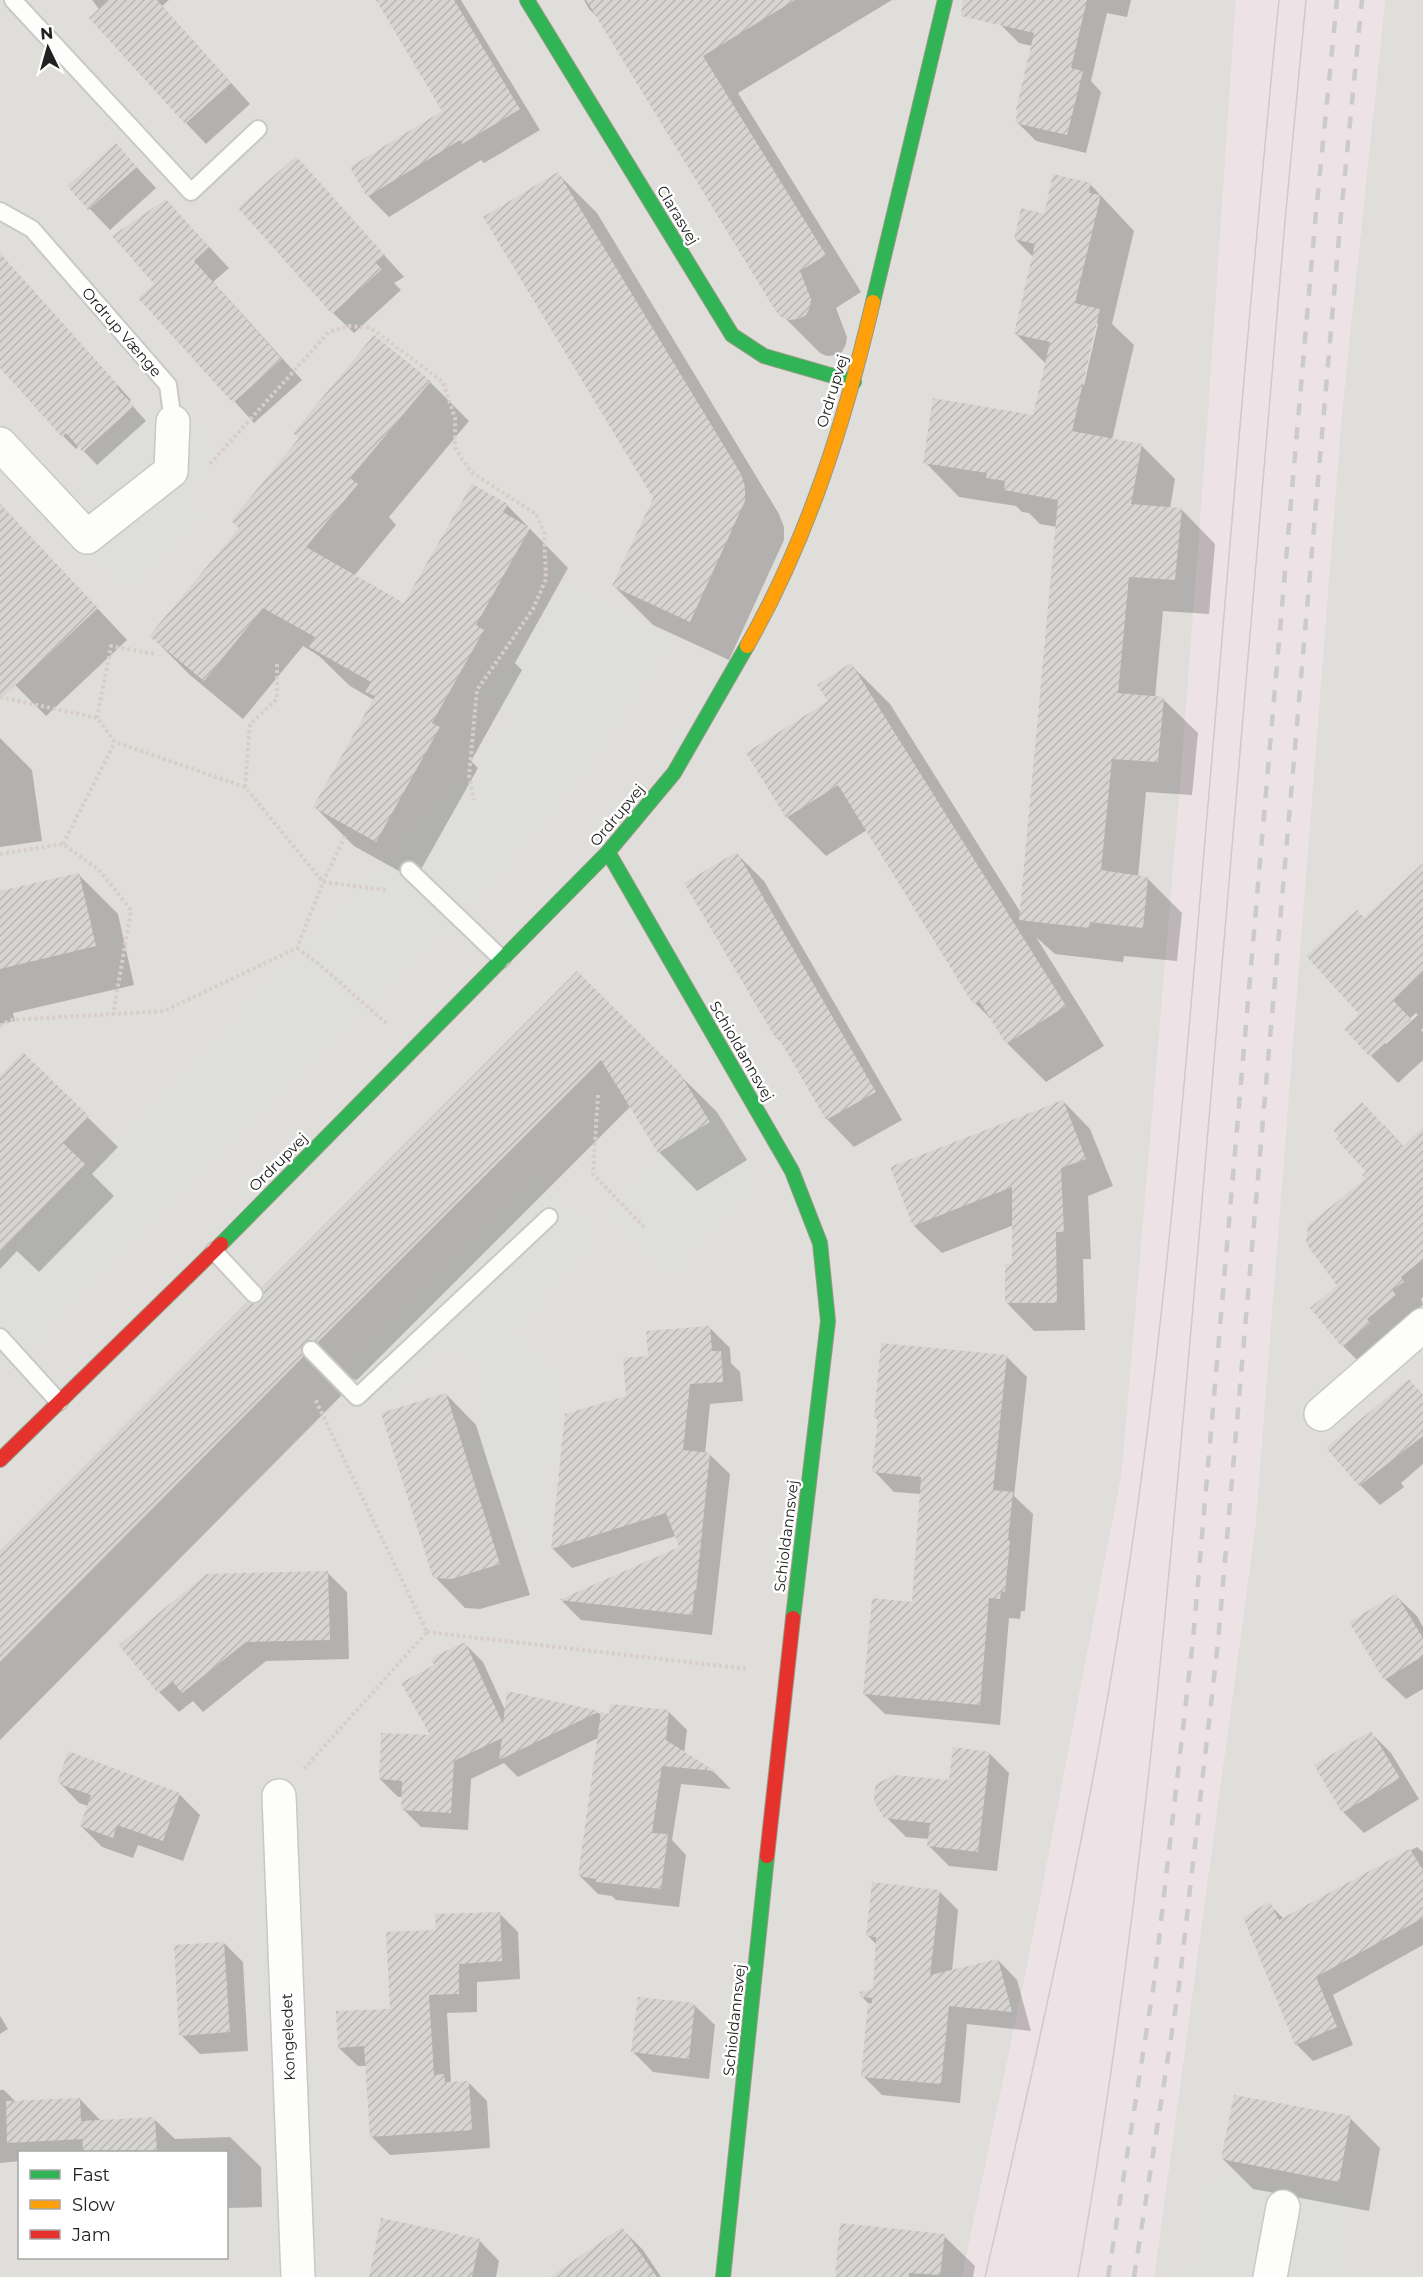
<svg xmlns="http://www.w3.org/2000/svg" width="1423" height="2277" font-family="Montserrat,sans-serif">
	<defs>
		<pattern id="building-hatch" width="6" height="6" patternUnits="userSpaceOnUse" patternTransform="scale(1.5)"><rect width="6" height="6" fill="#d7d5d1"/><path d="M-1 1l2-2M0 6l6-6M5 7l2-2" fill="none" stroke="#b8b7b3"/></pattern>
	</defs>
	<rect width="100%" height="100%" fill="#f0efea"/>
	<path fill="#dfdedb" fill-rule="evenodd" d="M0,0H1236L1208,418L1180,790L1122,1473L1028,1963L962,2277H0ZM20,2152H226V2258H20Z
		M1385,0H1423V2277H1154L1255,1528L1342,409Z"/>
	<path fill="#ede3e7" d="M1236,0H1385L1342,409L1255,1528L1154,2277H962L1028,1963L1122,1473L1180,790L1208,418Z"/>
	<path fill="#dededb" d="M184,411L208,437L209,443L218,450L194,483L192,500L197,520L125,586L91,549L90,507L98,500L77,477L145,415Z
		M566,586L670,637L629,704L588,766L500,868L28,1347L0,1320V1258L130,1133L383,868L517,719L490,695Z
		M712,1114L753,1184L673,1272L608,1209Z
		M535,1178L597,1236L511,1331L556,1380L538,1554L476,1445L489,1381L477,1360L461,1352L433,1353L389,1397L351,1364Z
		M1214,2177L1349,2200L1332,2277H1194Z"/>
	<path fill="#0003" fill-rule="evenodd" d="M92,0H169L162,6L250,104L206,144L186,123Z
		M377,0H461L540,130L484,163L481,160L389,217L368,196L352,168L445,111Z
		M584,0H892L738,93L861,292L836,308L847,337L846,344L842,352L836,355L827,356L820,353L776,309L614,34L589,9Z
		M1006,0H1131L1127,17L1107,13L1091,81L1101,92L1086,153L1036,141L1017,122L1032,46L1019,43L1000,24Z
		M116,145L156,188L110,230L69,187Z
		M296,158L404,277L394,283L401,290L354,333L333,313Z
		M558,174L597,213L779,514L784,527V540L729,660L653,625L614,586L655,498Z
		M1090,184L1134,231L1112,324L1134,345L1112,440L1141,445L1175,479L1170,509H1181L1215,544L1209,614L1163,611L1155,698L1163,699L1198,733L1192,795L1146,792L1138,877L1147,878L1182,913L1177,961L1124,956L1123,962L1055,954L1036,937L1104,1046L1046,1082L1007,1043L994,1022L975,1003L867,830L826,856L787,817L830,702L851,665L890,704L1021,913L1057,527L1040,524L1029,513L1022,512L1016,506L959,497L925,462L1034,416L1046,364L1015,333L1033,257L1015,239ZM1096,322L1098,324L1084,385L1081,384Z
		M166,201L229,268L213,282L302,380L254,423L141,298L157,284Z
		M0,254L131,400L129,402L146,421L97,465L79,446L76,449L63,436L0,365Z
		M430,382L469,421L389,517L396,525L354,576L405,605L507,505L568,568L515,663L522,670L471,761L478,768L415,880L354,846L315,807L374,700L350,686L319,656L303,646L243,719L190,675L151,636Z
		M0,504L127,640L46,716L0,670Z
		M0,738L32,770L42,841L0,847Z
		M737,854L764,881L902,1120L854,1147L827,1119L785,1046L777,1038Z
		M1423,865V1028L1421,1030L1423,1032V1060L1398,1083L1371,1056L1361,1015L1364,920ZM1416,1013L1418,1015L1386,1044L1384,1042Z
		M79,875L118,914L134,985L13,1013L15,1021L0,1024V893Z
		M577,973L717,1112L747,1160L697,1191L659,1152L631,1106L357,1380L348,1378L339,1387L341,1396L0,1740V1552L256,1306L263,1302Z
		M23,1054L118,1147L92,1174L114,1196L39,1272L17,1251L0,1269V1078Z
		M1063,1101L1090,1129L1113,1186L1088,1196L1091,1259H1083L1085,1330L1034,1331L1007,1303L1014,1266V1225L942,1253L914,1226Z
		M1384,1125L1404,1147L1423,1129V1297L1421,1299L1423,1305L1412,1312L1416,1317L1364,1367L1343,1346L1368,1172Z
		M710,1328L730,1348L731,1363L740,1372L743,1401L710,1404L705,1454H709L730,1474L712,1635L581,1620L562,1601L681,1547L676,1536L572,1568L552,1548L628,1397L650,1358Z
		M1007,1357L1027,1377L1014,1496L1033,1514L1025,1611H1021L1020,1619L1009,1618L1000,1725L885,1714L864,1694L913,1604L921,1494L894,1492L874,1471L879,1421L875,1417Z
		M1409,1381L1423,1395V1464L1401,1483L1404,1487L1380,1505L1360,1485Z
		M446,1394L476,1425L530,1595L480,1609L465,1608L435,1577Z
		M327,1572L347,1592L349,1659L266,1661L203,1712L193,1701L179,1712L159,1692L121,1645Z
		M1396,1596L1417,1616L1423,1627V1689L1406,1699L1385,1679Z
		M465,1644L483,1662L506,1712L508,1692L599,1713L602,1716L668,1711L687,1730L684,1754L715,1773L731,1789L681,1784L672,1840L686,1855L679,1907L616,1900L612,1896L598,1894L580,1876L598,1738L518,1777L504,1763L471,1779L468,1830L421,1827L403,1809V1797H398L380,1779L432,1737L436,1666Z
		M1371,1733L1391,1753L1419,1799L1364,1833L1343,1812Z
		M989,1753L1009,1773L997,1871L949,1866L929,1846L930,1839L906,1837L886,1817L951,1782Z
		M59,1782L179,1794L200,1815L183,1861L138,1845L133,1858L102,1847L81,1826L88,1806L79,1803Z
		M1417,1847L1423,1852V1945L1333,1995L1353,2045L1313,2061L1296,2044L1269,1904L1284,1919Z
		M939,1891L958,1910L952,1971L998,1960L1017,1980L1031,2031L967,2024L960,2103L882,2095L863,2076L869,2004L861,1996L874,1990L877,1945L868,1936Z
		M499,1913L518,1932L520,1979L477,1982V2012L447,2013L451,2083L468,2082L487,2101L490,2148L390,2155L371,2136L367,2066H358L339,2048L392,2010L438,1931Z
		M224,1943L243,1962L248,2051L200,2054L181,2035Z
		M694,2005L715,2025L709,2079L653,2072L632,2051Z
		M0,2016L8,2029L0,2034Z
		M0,2090H4L16,2102L80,2099L101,2121L154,2119L175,2139L230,2137L261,2167L262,2207L226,2208V2152H20V2161L0,2163Z
		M1350,2118L1380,2148L1369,2211L1253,2189L1223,2159Z
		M622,2229L643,2250L661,2277H553Z
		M944,2236L975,2266L973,2277H836Z
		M479,2240L499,2261L496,2277H370Z"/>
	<path fill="url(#building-hatch)" d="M108,0H157L231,83L185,124L89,18Z
		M376,0H454L520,109L462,144L460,140L367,197L350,167L442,111Z
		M586,0H795L703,56L826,255L800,271L811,299L810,307L806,315L798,319L789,320L781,317L775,310Z
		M963,0H1087L1071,68L1083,71L1067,135L1015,123L1018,110H1016L1034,33L961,16Z
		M116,143L137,167L88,210L67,186Z
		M296,156L385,255L375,262L382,269L332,314L238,208Z
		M558,172L741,474L745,487V501L690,622L612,586L653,498L483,217Z
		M1053,174L1091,183L1089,193L1101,195L1075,303L1100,309L1072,431L1142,444L1131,504L1182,508L1175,580L1129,577L1118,693L1164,697L1158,762L1112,759L1101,870L1148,877L1143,928L1090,922L1089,928L1019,920L1058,500L1004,490L1005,481L986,478L987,473L923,463L933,398L1033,415L1050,342L1014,334L1035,244L1014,239L1021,208L1044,214Z
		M166,199L209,247L194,261L282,359L233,403L138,298L154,284L112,236Z
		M0,253L119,386L117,388L134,406L83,452L66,433L62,437L0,368Z
		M374,335L431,381L350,478L358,484L306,547L404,603L472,484L508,504L503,512L530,528L476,625L484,630L432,723L440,727L376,842L313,807L375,696L365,692L371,682L309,647L315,637L263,608L204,681L149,636L239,528L231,521L299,438L293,433Z
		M0,504L98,608L0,700Z
		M851,663L1066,1006L1006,1044L980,1002L973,1004L838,785L786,818L746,753L828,701L817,685Z
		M737,852L876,1092L826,1120L778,1037L776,1039L684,883Z
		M1423,863V972L1393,1000L1411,1019L1370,1057L1344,1029L1359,1014L1306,956L1357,910L1364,918Z
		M79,873L96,946L0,969V891Z
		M577,971L679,1072L710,1122L658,1153L601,1060L318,1342L309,1340L303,1343L301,1348L303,1357L0,1662V1550L247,1302L256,1304L262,1301L264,1292L262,1287Z
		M23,1052L89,1116L63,1143L85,1164L0,1251V1076Z
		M1063,1100L1086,1159L1061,1168L1064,1232H1056L1057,1303H1005V1264H1012V1187L913,1226L890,1167Z
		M1362,1102L1403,1146L1423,1127V1259L1401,1277L1404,1282L1392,1290L1396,1295L1367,1319L1370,1323L1342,1347L1310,1308L1337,1286L1306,1243L1308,1225L1365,1179L1362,1175L1366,1172L1336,1139L1339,1136L1333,1130Z
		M710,1326L712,1351H721L723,1382L690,1384L683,1450L710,1453L696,1592L695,1589L692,1615L559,1600L679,1547L666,1513L551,1549L565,1414L626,1396L623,1358L648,1356L646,1331Z
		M881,1343L1007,1355L993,1490L1013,1492L1008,1540L1010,1541L1005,1592L1001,1591L1000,1599L989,1598L980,1705L863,1694L872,1598L912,1602L921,1477L872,1472L878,1418L874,1417Z
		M1409,1379L1423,1396V1436L1359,1486L1326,1448Z
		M446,1393L500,1564L452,1579L433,1578L381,1413Z
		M328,1571L330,1640L246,1642L182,1693L173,1682L158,1693L119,1645L207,1574Z
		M1396,1594L1423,1638V1656L1384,1680L1349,1622Z
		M465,1642L503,1724L507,1691L600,1711L499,1760L502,1738L454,1761L451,1813L401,1810L402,1781L379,1779L381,1733L430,1735L401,1683L434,1665L431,1658Z
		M610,1704L669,1710L666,1740L715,1771L662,1766L652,1833L668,1834L661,1889L596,1882V1879L578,1876L601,1712L609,1714Z
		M1371,1731L1400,1778L1342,1813L1314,1765Z
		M953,1747L990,1752L978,1852L927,1846L930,1823L884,1818L874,1802L875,1785L893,1775L949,1780Z
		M68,1751L180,1793L163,1841L117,1825L113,1838L80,1826L91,1795L57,1783Z
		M1410,1849L1423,1870V1918L1316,1977L1337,2027L1295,2045L1243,1917L1270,1902L1279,1920Z
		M872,1882L940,1890L930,1975L998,1959L1012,2012L949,2006L941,2084L861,2077L868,2003H872V1998L860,1997V1992L873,1989L876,1937L866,1936Z
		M500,1912L502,1961L459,1964V1994L429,1995L434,2075L444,2074L445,2082L469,2081L472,2130L370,2137L364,2046L338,2048L336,2011L390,2009L386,1932L436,1930L435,1914Z
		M224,1942L230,2032L181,2036L179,2035L174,1945Z
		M638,1997L695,2003L689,2059L631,2052Z
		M1234,2095L1351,2116L1339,2182L1221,2159Z
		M80,2098L81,2121L155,2117L157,2152H83L82,2134V2139L7,2143L6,2101Z
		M381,2218L480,2239L472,2277H369Z
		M840,2223L945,2234L940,2275L909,2273V2277H835Z
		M622,2227L657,2277H550Z"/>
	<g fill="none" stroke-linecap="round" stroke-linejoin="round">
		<g stroke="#c8c8c6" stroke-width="20">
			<path id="lane" d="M13,0L191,192L258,129
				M0,211L32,229L168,385L173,422
				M409,870L502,959
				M214,1251L254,1294
				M0,1337L59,1402
				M311,1350L357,1397L549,1217"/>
		</g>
		<g stroke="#c8c8c6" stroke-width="36">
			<path id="street" d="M0,444L87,537L171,471L173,422
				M1321,1414L1423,1325
				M279,1796L298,2277
				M1270,2277L1283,2207"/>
		</g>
		<g stroke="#959a82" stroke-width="16">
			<path id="fast" d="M527,0L732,335L764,356L854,382
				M873,302L945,0
				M608,852L792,1171L820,1243L828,1321L793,1618
				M221,1244L608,852L674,773L747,646
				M723,2277L767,1856"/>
		</g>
		<g stroke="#959a82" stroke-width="16">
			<path id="slow" d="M747,646C808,539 845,421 873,302"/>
		</g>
		<g stroke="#959a82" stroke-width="16">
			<path id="jam" d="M0,1460L221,1244
				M767,1856L793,1618"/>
		</g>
		<path stroke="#d8cdc8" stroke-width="4" stroke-dasharray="3 3" stroke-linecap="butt" d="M210,464L329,332L349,326L371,328L443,382L455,418V448L471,472L536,514L544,533L546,579L533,609L477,690L469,776L474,800
			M0,697L97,718L115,742L245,787L323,882L386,890
			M97,718L111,646L155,654
			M245,787L250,724L277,699V661
			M63,844L115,742
			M0,854L63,844L99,870L131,910L113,1015
			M297,948L320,965L386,1023
			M0,1026L10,1020L164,1011L297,948L323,882L346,834
			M598,1095L593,1174L645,1228
			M427,1632L748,1669
			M304,1769L427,1632L315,1399"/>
		<use href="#lane" stroke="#fdfdfc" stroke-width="16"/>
		<use href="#street" stroke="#fdfdfc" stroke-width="33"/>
		<use href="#fast" stroke="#30b455" stroke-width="14"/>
		<use href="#slow" stroke="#ff9f0a" stroke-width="14"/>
		<use href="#jam" stroke="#e5322d" stroke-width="14"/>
		<path stroke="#cbcbcb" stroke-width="1.5" d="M985,2277C1044,2026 1100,1774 1136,1518C1166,1300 1185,1082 1203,863C1228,575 1250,287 1279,0
			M1078,2277C1140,1929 1170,1577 1200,1225C1228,890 1257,556 1285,221L1306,0"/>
		<path stroke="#cbcbcb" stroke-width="4.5" stroke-dasharray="12 12" stroke-linecap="butt" d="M1108,2277L1154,1983L1193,1640L1315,223L1337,0
			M1134,2277L1179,1986L1218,1642L1340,225L1362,0"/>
	</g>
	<g text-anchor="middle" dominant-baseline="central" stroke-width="5" stroke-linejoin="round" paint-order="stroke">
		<g font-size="15" fill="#212121" stroke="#fff">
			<text transform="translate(678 215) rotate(59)">Clarasvej</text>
			<text transform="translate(122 332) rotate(49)">Ordrup Vænge</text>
			<text transform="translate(832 391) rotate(-73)">Ordrupvej</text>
			<text transform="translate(617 815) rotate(-50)">Ordrupvej</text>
			<text transform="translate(742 1051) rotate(60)">Schioldannsvej</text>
			<text transform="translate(278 1162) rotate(-45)">Ordrupvej</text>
			<text transform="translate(786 1536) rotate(-83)">Schioldannsvej</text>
			<text transform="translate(734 2020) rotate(-84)">Schioldannsvej</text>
			<text transform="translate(288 2037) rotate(-92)">Kongeledet</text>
		</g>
	</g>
	<rect x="18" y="2151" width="210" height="108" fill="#ffffff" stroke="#a6a6a6" stroke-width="1.5"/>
	<rect x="30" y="2170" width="30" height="9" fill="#30b455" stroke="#a6a6a6" stroke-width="1.5"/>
	<text x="72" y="2181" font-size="18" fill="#212121">Fast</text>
	<rect x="30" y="2200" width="30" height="9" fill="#ff9f0a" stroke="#a6a6a6" stroke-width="1.5"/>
	<text x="72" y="2211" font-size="18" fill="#212121">Slow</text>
	<rect x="30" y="2230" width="30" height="9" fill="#e5322d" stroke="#a6a6a6" stroke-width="1.5"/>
	<text x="72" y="2241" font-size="18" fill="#212121">Jam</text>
	<g transform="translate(48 48) rotate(355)" stroke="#ffffff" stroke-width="4.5" paint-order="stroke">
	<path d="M0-4.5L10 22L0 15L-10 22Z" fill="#212121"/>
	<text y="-9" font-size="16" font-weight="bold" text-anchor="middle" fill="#212121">N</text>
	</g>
</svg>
